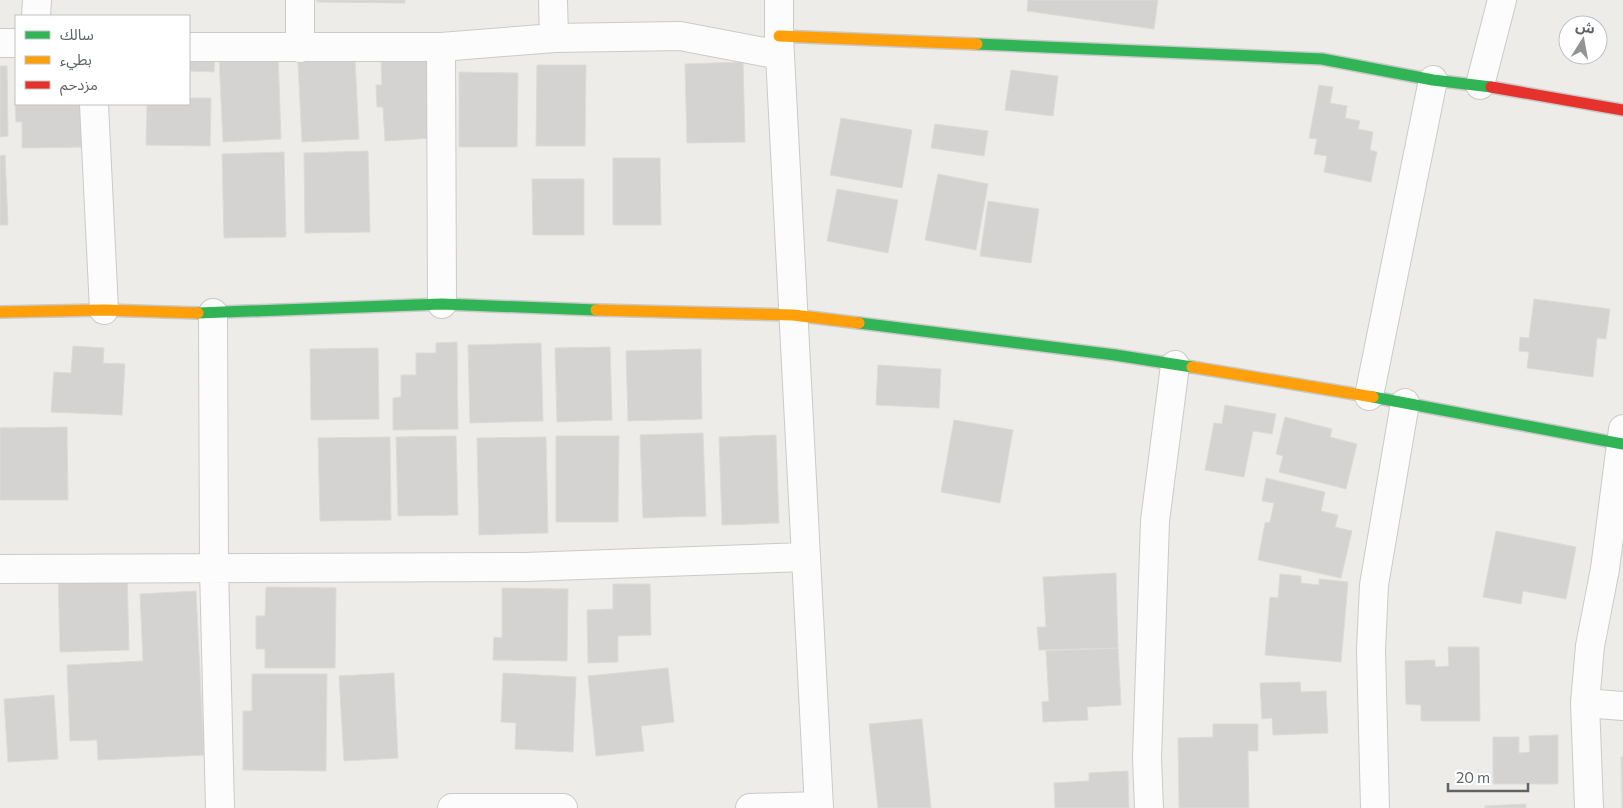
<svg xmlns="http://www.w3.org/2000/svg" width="1623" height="808" font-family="Commissioner,'Noto Sans Arabic',sans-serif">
	<rect width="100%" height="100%" fill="#eeece9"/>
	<path fill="#d5d3d2" stroke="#dddbd8" d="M317,0H405V3L317,2Z
		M1028,0H1158L1154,29L1027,11Z
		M189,50L215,51L214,72L189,71Z
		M278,53L281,139L223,142L219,56Z
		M355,59L359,139L302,142L298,62Z
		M430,59L433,138L385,141L383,107H377L376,85H382L381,61Z
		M743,62L745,142L687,143L685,64Z
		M537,65H586L585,146H536Z
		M0,66H7L8,136L0,137Z
		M1011,70L1058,76L1053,116L1005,110Z
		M459,72L518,73L517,147H459Z
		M1319,85L1333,87L1330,103L1347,106L1345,118L1360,121L1358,129L1373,132L1370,150L1377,152L1371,182L1324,172L1327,156L1314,154L1317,139L1309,138Z
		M189,98H211L210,146L146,145L147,104H189Z
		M15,100L16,104H85L86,147L22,148V122H16Z
		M841,118L912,130L902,188L830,175Z
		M935,124L988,131L984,156L931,148Z
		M368,151L370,232L305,233L304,153Z
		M284,152L286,237L224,238L222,154Z
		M5,155L8,225H0V156Z
		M613,158H660L661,225H613Z
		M938,174L988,184L976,250L925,240Z
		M532,179H584V235H533Z
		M837,189L898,200L888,253L827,241Z
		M988,201L1039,209L1031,263L980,256Z
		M1534,299L1610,309L1606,339L1597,338L1593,377L1527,368L1529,352L1519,351L1520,337L1529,338Z
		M457,342L458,429L393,430V398L401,397V375H416V353H436V343Z
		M541,343L543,421L470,423L468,345Z
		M73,346L104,348L103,363L125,364L122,415L51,412L54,372L71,373Z
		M610,347L612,420L557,422L555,348Z
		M378,348L379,419L311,420L310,349Z
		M701,349L702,419L628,421L626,351Z
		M878,365L941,369L939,408L876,405Z
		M1225,405L1276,414L1272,434L1253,431L1244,477L1205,470L1214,423L1222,424Z
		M1285,417L1332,429L1330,437L1357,444L1346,489L1279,472L1283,456L1276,454Z
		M954,420L1013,430L1000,503L941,492Z
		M67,427L68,500H0V428Z
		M703,433L706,516L643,518L640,435Z
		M776,435L779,523L722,525L719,437Z
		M456,436L458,515L398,516L396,437Z
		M556,436H619L618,522H556Z
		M390,437L391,520L320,521L318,438Z
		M546,437L548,533L479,535L477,438Z
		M1266,478L1325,492L1321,511L1338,515L1335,527L1352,531L1341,578L1258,560L1265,523L1270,522L1274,503L1262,501Z
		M1496,531L1576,547L1566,599L1523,591L1521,604L1483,597Z
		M127,572L129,650L60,652L58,573Z
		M1116,573L1118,648L1039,650L1037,627H1046L1043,577Z
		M1280,574L1301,576V583L1319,585V579L1348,582L1341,662L1265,655L1270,597L1278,598Z
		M613,584H650L651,635L618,636V662L588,663L587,610L613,609Z
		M266,587L336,588L335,668H265V649H256V616H265Z
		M502,588L568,589L567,661L493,660L494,637L502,638Z
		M196,591L204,755L98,760L97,740L70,741L67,665L143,661L140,594Z
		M1448,647H1479L1480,721H1421V705L1406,704L1405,661L1435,660V667L1449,666Z
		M1118,648L1121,705L1087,707L1088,720L1043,722L1042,702L1049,701L1046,651Z
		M668,668L674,722L641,726L644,751L596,756L588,676Z
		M394,673L398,758L344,761L339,676Z
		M503,673L576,677L573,752L515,749L516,723L501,722Z
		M252,674H327L326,771L243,770V711H252Z
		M1300,682L1301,692L1326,691L1328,733L1273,735L1272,718L1262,719L1260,683Z
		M54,695L58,759L8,762L4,699Z
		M922,719L931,808H878L869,724Z
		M1213,724H1258V751H1248L1249,808H1179L1178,738L1213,737Z
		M1558,735V784H1493V737H1519V753L1530,752L1529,736Z
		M1621,757H1623V808H1622Z
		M1128,771L1129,808H1055L1054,783L1089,781V773Z
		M1526,804V808H1485V806Z"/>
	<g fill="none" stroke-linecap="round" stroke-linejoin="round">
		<g stroke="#cacac9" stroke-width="30">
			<path id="street" d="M300,0V48
				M553,0L554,38
				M779,0V36L819,808
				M36,16L37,0
				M0,43H16
				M189,47H441L554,38L680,36L780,55
				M441,47L442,304
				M1480,85L1502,0
				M94,104L104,310
				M213,313L214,569L220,808
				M1369,396L1433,80
				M0,569L525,567L806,557
				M1585,703L1623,706
				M452,808H563
				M750,808L819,806
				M1149,808L1147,758L1155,521L1175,365
				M1375,808L1371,650L1374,585L1405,403
				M1589,808L1585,703L1590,646L1605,569L1623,429"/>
		</g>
		<g stroke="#c8c9c8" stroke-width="14">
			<path id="fast" d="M977,44L1322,59L1433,80L1491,87
				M198,313L442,304L596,310
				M859,323L1115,355L1192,367
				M1373,397L1623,444"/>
		</g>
		<g stroke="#c8c9c8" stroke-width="14">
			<path id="slow" d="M779,36L977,44
				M596,310L793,315L859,323
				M0,312L104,310L198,313
				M1192,367L1373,397"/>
		</g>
		<g stroke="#c8c9c8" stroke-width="14">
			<path id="jam" d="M1491,87L1623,110"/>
		</g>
		<use href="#street" stroke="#fcfcfc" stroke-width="28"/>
		<use href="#fast" stroke="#30b455" stroke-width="11"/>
		<use href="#slow" stroke="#ff9f0a" stroke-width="11"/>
		<use href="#jam" stroke="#e5322d" stroke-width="11"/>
	</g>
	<rect x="15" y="15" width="175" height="90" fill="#ffffff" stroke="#bfc1c2"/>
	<rect x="25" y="31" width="25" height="8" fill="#30b455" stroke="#bfc1c2"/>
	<text x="60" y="40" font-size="15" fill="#5f6366">سالك</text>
	<rect x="25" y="56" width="25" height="8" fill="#ff9f0a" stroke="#bfc1c2"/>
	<text x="60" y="65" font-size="15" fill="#5f6366">بطيء</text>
	<rect x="25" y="81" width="25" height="8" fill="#e5322d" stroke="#bfc1c2"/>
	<text x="60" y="90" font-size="15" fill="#5f6366">مزدحم</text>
	<g transform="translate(1583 40) rotate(11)"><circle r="24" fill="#ffffff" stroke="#bfc1c2"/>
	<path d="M0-4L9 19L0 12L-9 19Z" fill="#919394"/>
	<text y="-8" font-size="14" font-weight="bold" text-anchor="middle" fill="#5f6366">ش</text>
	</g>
	<path d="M1448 783v8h80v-8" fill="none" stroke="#5f6366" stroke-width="2.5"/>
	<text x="1456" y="783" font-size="15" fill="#5f6366" stroke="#ffffff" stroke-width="4" paint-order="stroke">20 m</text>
</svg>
